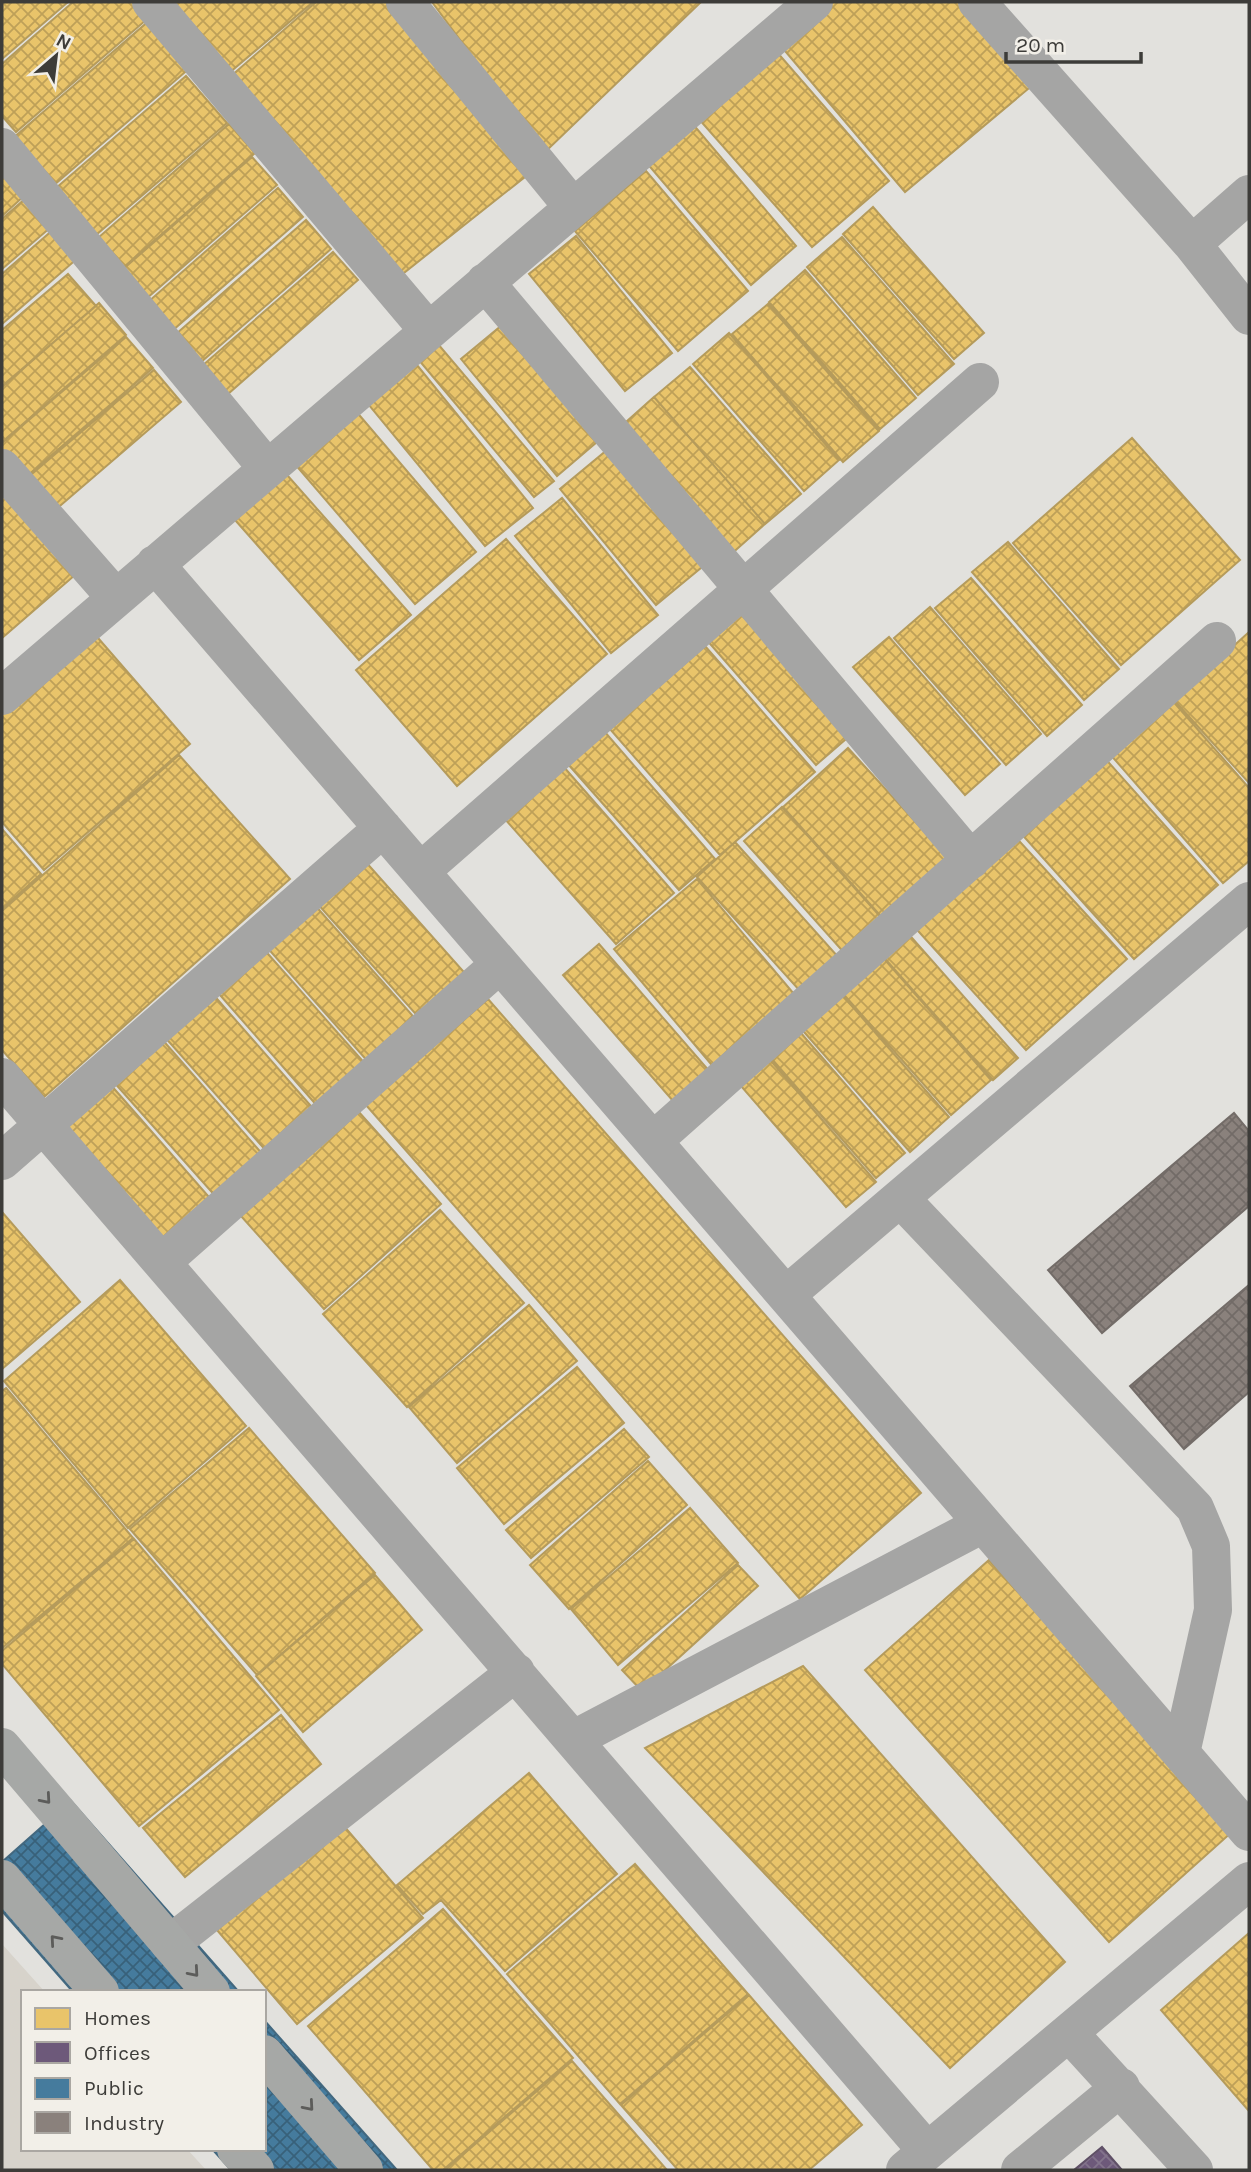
<svg xmlns="http://www.w3.org/2000/svg" width="1251" height="2172" font-family="Karla,sans-serif">
	<defs>
		<pattern id="homes-cross-hatch" width="8" height="8" patternUnits="userSpaceOnUse" patternTransform="scale(1.75)"><rect width="8" height="8" fill="#e9c46a"/><path d="M0 0l8 8M0 8l8-8" fill="none" stroke="#bea058"/></pattern>
		<pattern id="offices-cross-hatch" width="8" height="8" patternUnits="userSpaceOnUse" patternTransform="scale(1.75)"><rect width="8" height="8" fill="#6d597a"/><path d="M0 0l8 8M0 8l8-8" fill="none" stroke="#83748c"/></pattern>
		<pattern id="public-cross-hatch" width="8" height="8" patternUnits="userSpaceOnUse" patternTransform="scale(1.75)"><rect width="8" height="8" fill="#457b9d"/><path d="M0 0l8 8M0 8l8-8" fill="none" stroke="#38617a"/></pattern>
		<pattern id="industry-cross-hatch" width="8" height="8" patternUnits="userSpaceOnUse" patternTransform="scale(1.75)"><rect width="8" height="8" fill="#8a817c"/><path d="M0 0l8 8M0 8l8-8" fill="none" stroke="#726b67"/></pattern>
	</defs>
	<rect width="100%" height="100%" fill="#e2e1dd"/>
	<path fill="#d7d3cb" d="M2,1944L45,1992H23V2149H187L206,2170H2Z"/>
	<path fill="url(#homes-cross-hatch)" stroke="#b59b5b" stroke-width="2" d="M2,2H68L2,59Z
		M73,2H142L153,14L16,132L2,116V64Z
		M168,2H313L229,73Z
		M316,2H399L535,169L395,280L231,76Z
		M432,2H701L544,153Z
		M832,2H965L1034,84L905,192L780,45Z
		M150,20L191,67L54,185L13,138Z
		M776,51L889,181L812,247L698,118Z
		M186,76L227,123L90,240L49,194Z
		M686,116L796,246L751,285L640,155Z
		M229,124L255,153L117,273L91,244Z
		M252,157L277,185L139,305L114,277Z
		M2,170L24,196L2,216Z
		M646,171L748,291L678,351L575,231Z
		M278,188L303,217L165,337L140,309Z
		M26,198L51,227L2,269V219Z
		M873,207L984,333L954,359L843,234Z
		M306,220L331,249L193,369L168,341Z
		M54,229L79,257L2,324V274Z
		M576,236L672,353L625,391L529,274Z
		M842,237L954,364L918,395L807,267Z
		M333,252L358,280L220,401L195,372Z
		M805,270L916,398L880,429L769,302Z
		M68,274L96,306L2,386V330Z
		M99,303L126,335L2,442V387Z
		M768,304L879,431L843,462L732,334Z
		M507,321L603,437L557,476L461,359Z
		M729,333L839,460L804,491L693,364Z
		M126,337L153,368L26,477L2,450V443Z
		M432,337L554,481L534,497L413,353Z
		M408,354L533,508L485,546L359,393Z
		M690,367L801,494L765,524L654,397Z
		M154,370L181,402L54,511L26,479Z
		M654,397L765,524L729,556L618,429Z
		M349,403L476,552L415,604L288,456Z
		M1132,438L1240,560L1121,665L1013,543Z
		M607,450L702,567L656,605L560,489Z
		M280,467L411,615L359,660L228,512Z
		M2,477L82,569L2,638Z
		M562,498L658,615L611,653L515,536Z
		M506,539L607,654L457,786L356,670Z
		M1008,542L1119,669L1084,700L972,572Z
		M971,578L1082,705L1047,736L935,608Z
		M741,607L852,734L816,765L705,638Z
		M930,607L1041,734L1006,765L894,638Z
		M92,631L190,744L44,870L2,822V709Z
		M1249,632V783L1174,700Z
		M889,637L1000,764L965,795L853,667Z
		M705,646L815,772L720,855L610,729Z
		M1171,699L1249,788V861L1223,883L1109,753Z
		M604,731L715,859L679,890L567,763Z
		M848,748L953,863L887,923L783,807Z
		M179,755L290,879L44,1097L2,1050V911Z
		M1102,755L1218,885L1134,959L1018,830Z
		M563,766L674,893L616,944L504,818Z
		M782,807L886,923L848,957L744,841Z
		M2,829L41,874L2,909Z
		M1011,832L1127,959L1026,1050L910,922Z
		M735,842L839,958L801,992L697,877Z
		M364,860L470,979L422,1021L316,902Z
		M697,879L799,1000L716,1070L614,949Z
		M313,903L419,1023L371,1065L265,945Z
		M905,930L1018,1058L993,1080L879,952Z
		M599,944L710,1072L674,1102L563,975Z
		M261,946L367,1066L319,1108L213,987Z
		M878,952L991,1080L951,1115L838,988Z
		M837,989L949,1117L910,1152L797,1024Z
		M211,992L317,1113L269,1154L163,1035Z
		M488,999L921,1493L800,1599L366,1105Z
		M794,1025L905,1153L876,1178L764,1050Z
		M160,1037L265,1157L218,1199L112,1080Z
		M765,1054L876,1182L846,1207L735,1079Z
		M110,1084L215,1204L168,1246L62,1126Z
		M358,1111L441,1204L324,1309L241,1216Z
		M440,1210L524,1303L407,1407L323,1314Z
		M2,1212L80,1302L2,1369Z
		M120,1280L246,1426L128,1528L4,1381Z
		M529,1305L577,1361L457,1463L409,1407Z
		M577,1367L624,1423L504,1524L457,1468Z
		M6,1388L133,1538L2,1648V1391Z
		M249,1428L375,1573L257,1675L130,1529Z
		M624,1429L649,1457L531,1558L506,1530Z
		M648,1461L687,1505L569,1609L530,1565Z
		M690,1508L738,1563L618,1665L571,1609Z
		M134,1539L279,1710L139,1826L2,1664V1651Z
		M989,1560L1233,1831L1109,1942L865,1670Z
		M738,1565L758,1586L642,1691L622,1670Z
		M375,1575L422,1630L303,1732L256,1676Z
		M803,1666L1065,1962L950,2068L645,1748Z
		M281,1715L321,1764L185,1877L143,1828Z
		M529,1773L617,1874L505,1971L441,1900L423,1914L397,1885Z
		M343,1825L423,1918L297,2024L217,1930Z
		M635,1864L748,1994L620,2104L507,1974Z
		M443,1909L573,2058L443,2170H433L308,2026Z
		M1249,1933V2111L1161,2010Z
		M749,1995L862,2125L809,2170H678L621,2105Z
		M572,2061L667,2170H445Z"/>
	<path fill="url(#offices-cross-hatch)" stroke="#5f5066" stroke-width="2" d="M1102,2147L1122,2170H1074Z"/>
	<path fill="url(#public-cross-hatch)" stroke="#43687f" stroke-width="2" d="M71,1801L239,1992H73L2,1911V1862Z
		M264,2020L397,2170H231L212,2149H264Z"/>
	<path fill="url(#industry-cross-hatch)" stroke="#736c68" stroke-width="2" d="M1234,1113L1249,1131V1206L1102,1333L1048,1270Z
		M1249,1285V1392L1184,1449L1130,1386Z"/>
	<g fill="none" stroke-linecap="round" stroke-linejoin="round">
		<path stroke="#a5a5a4" stroke-width="38" d="M151,2L428,330
			M405,2L572,206
			M977,2L1192,244L1249,316
			M2,147L267,468
			M1192,244L1249,194
			M485,282L971,860
			M2,468L116,598
			M155,564L1249,1832
			M2,696L814,2
			M421,871L980,382
			M2,1077L927,2151
			M653,1141L1217,641
			M2,1161L383,828
			M900,1198L1195,1508L1211,1546L1213,1610L1181,1753
			M162,1262L500,964
			M786,1295L1249,901
			M574,1739L983,1524
			M170,1944L516,1672
			M1069,2033L1194,2170
			M905,2170L1249,1881
			M1020,2170L1121,2087"/>
		<path stroke="#a6a8a6" stroke-width="38" d="M2,1747L211,1992
			M2,1879L100,1992
			M264,2054L364,2170
			M236,2149L255,2170"/>
	</g>
	<defs><path id="oneway-chevron" d="M-2-3.5L2.5 0L-2 3.5" fill="none" stroke-width="1.6" stroke-linecap="round" stroke-linejoin="round" transform="scale(1.75)"/></defs>
	<g stroke="#5c5c5a">
		<use href="#oneway-chevron" transform="translate(46 1799) rotate(49)"/>
		<use href="#oneway-chevron" transform="translate(55 1940) rotate(-131)"/>
		<use href="#oneway-chevron" transform="translate(194 1972) rotate(49)"/>
		<use href="#oneway-chevron" transform="translate(309 2106) rotate(49)"/>
	</g>
	<rect width="1251" height="2172" fill="none" stroke="#3d3c39" stroke-width="7"/>
	<rect x="21" y="1990" width="245" height="161" fill="#f2efe8" stroke="#aaa7a2" stroke-width="2"/>
	<rect x="35" y="2008" width="35" height="21" fill="#e9c46a" stroke="#aaa7a2" stroke-width="2"/>
	<text x="84" y="2025" font-size="21" fill="#3d3c39">Homes</text>
	<rect x="35" y="2042" width="35" height="21" fill="#6d597a" stroke="#aaa7a2" stroke-width="2"/>
	<text x="84" y="2060" font-size="21" fill="#3d3c39">Offices</text>
	<rect x="35" y="2078" width="35" height="21" fill="#457b9d" stroke="#aaa7a2" stroke-width="2"/>
	<text x="84" y="2095" font-size="21" fill="#3d3c39">Public</text>
	<rect x="35" y="2112" width="35" height="21" fill="#8a817c" stroke="#aaa7a2" stroke-width="2"/>
	<text x="84" y="2130" font-size="21" fill="#3d3c39">Industry</text>
	<g transform="translate(56 56) rotate(28)" stroke="#f2efe8" stroke-width="5" paint-order="stroke">
	<path d="M0-5L12 26L0 18L-12 26Z" fill="#3d3c39"/>
	<text y="-10" font-size="19" font-weight="bold" text-anchor="middle" fill="#3d3c39">N</text>
	</g>
	<path d="M1006 52v10h135v-10" fill="none" stroke="#3d3c39" stroke-width="3.5"/>
	<text x="1016" y="52" font-size="21" fill="#3d3c39" stroke="#f2efe8" stroke-width="5" paint-order="stroke">20 m</text>
</svg>
